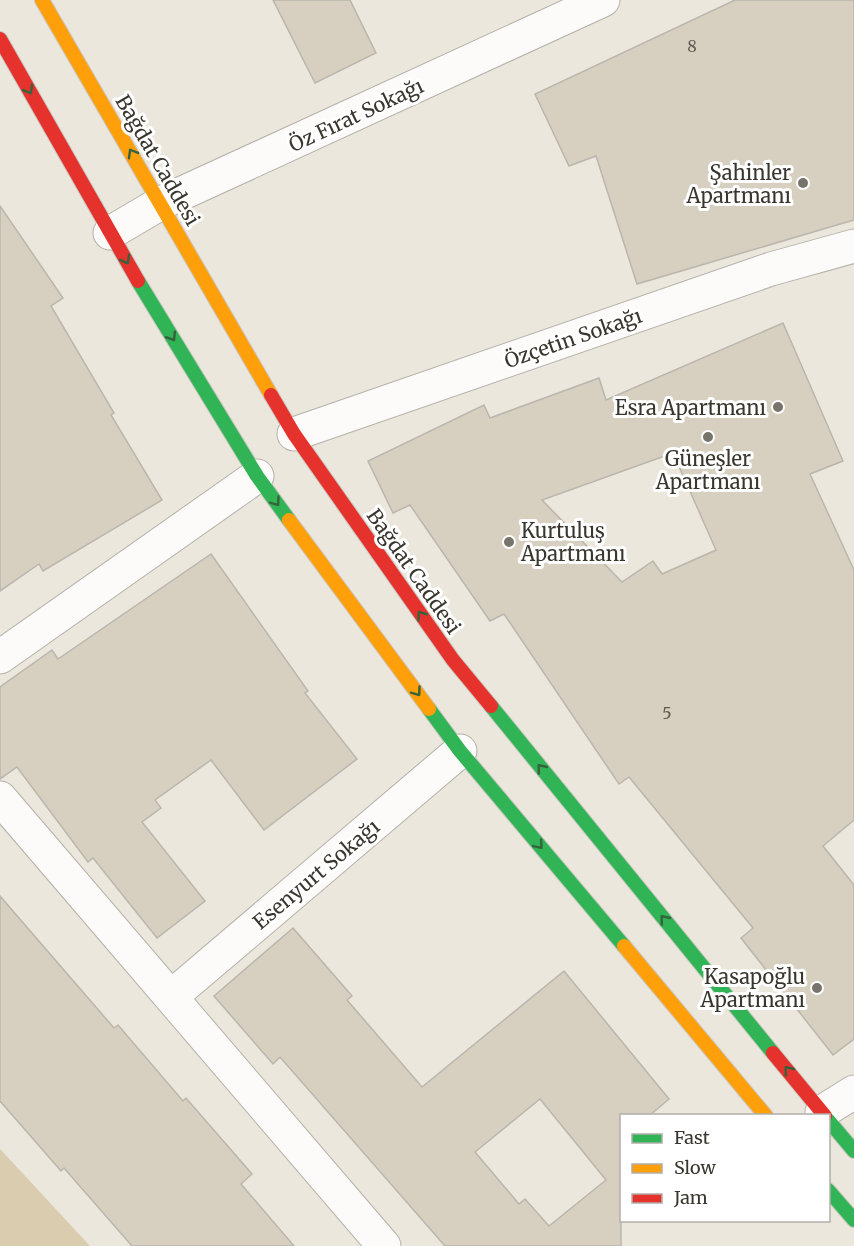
<svg xmlns="http://www.w3.org/2000/svg" width="854" height="1246" font-family="Merriweather,serif">
	<rect width="100%" height="100%" fill="#ece7dc"/>
	<path fill="#daccae" d="M0,1149L90,1246H0Z"/>
	<path fill="#d7cfbf" stroke="#bab6ae" stroke-width="1.5" fill-rule="evenodd" d="M273,0H350L376,53L315,83Z
		M735,0H854V220L637,284L596,156L569,166L535,94Z
		M0,206L63,298L51,306L114,413L111,415L162,500L43,571L39,564L0,591Z
		M783,323L843,461L810,474L854,570V820L823,846L854,885V1039L833,1055L741,938L753,928L629,777L619,784L504,614L490,621L410,505L393,513L368,461L484,405L490,418L599,378L606,400ZM673,453L716,550L662,574L653,561L622,582L542,500Z
		M211,554L308,691L305,693L357,759L264,830L211,760L155,800L161,808L142,822L205,901L157,938L93,858L88,862L17,767L0,779V687L52,650L58,659Z
		M0,896L114,1028L118,1025L183,1101L186,1098L252,1174L241,1184L294,1246H132L64,1168L61,1171L0,1101Z
		M293,928L352,996L347,1000L422,1087L564,971L669,1099L649,1116H621V1246H445L280,1057L273,1064L214,996ZM540,1099L606,1180L549,1226L525,1199L519,1204L475,1152Z"/>
	<g fill="none" stroke-linecap="round" stroke-linejoin="round">
		<g stroke="#b5b1a9" stroke-width="35">
			<path id="street" d="M110,233L161,203L603,0
				M294,434L771,269L854,246
				M0,657L257,476
				M0,798L384,1246
				M172,996L460,751
				M822,1112L854,1092"/>
		</g>
		<g stroke="#c9c6c1" stroke-width="16">
			<path id="fast" d="M138,281L257,476L289,520
				M491,706L773,1053
				M429,709L460,751L624,946
				M828,1120L854,1151
				M828,1190L854,1220"/>
		</g>
		<g stroke="#c9c6c1" stroke-width="16">
			<path id="slow" d="M42,0L271,395
				M289,520L429,709
				M624,946L766,1116"/>
		</g>
		<g stroke="#c9c6c1" stroke-width="16">
			<path id="jam" d="M0,39L138,281
				M271,395L294,434L453,660L491,706
				M773,1053L825,1116"/>
		</g>
		<use href="#street" stroke="#fcfbfa" stroke-width="33"/>
		<use href="#fast" stroke="#30b455" stroke-width="14"/>
		<use href="#slow" stroke="#ff9f0a" stroke-width="14"/>
		<use href="#jam" stroke="#e5322d" stroke-width="14"/>
	</g>
	<defs><path id="oneway-chevron" d="M-2-3.5L2.5 0L-2 3.5" fill="none" stroke-width="1.6" stroke-linecap="round" stroke-linejoin="round" transform="scale(1.5)"/></defs>
	<g stroke="#36623c">
		<use href="#oneway-chevron" transform="translate(29 90) rotate(60)"/>
		<use href="#oneway-chevron" transform="translate(132 153) rotate(-120)"/>
		<use href="#oneway-chevron" transform="translate(126 260) rotate(61)"/>
		<use href="#oneway-chevron" transform="translate(172 337) rotate(58)"/>
		<use href="#oneway-chevron" transform="translate(276 502) rotate(54)"/>
		<use href="#oneway-chevron" transform="translate(421 615) rotate(-125)"/>
		<use href="#oneway-chevron" transform="translate(417 692) rotate(54)"/>
		<use href="#oneway-chevron" transform="translate(541 768) rotate(-129)"/>
		<use href="#oneway-chevron" transform="translate(539 845) rotate(50)"/>
		<use href="#oneway-chevron" transform="translate(664 919) rotate(-129)"/>
		<use href="#oneway-chevron" transform="translate(788 1070) rotate(-129)"/>
	</g>
	<g fill="#78746b" stroke="#fff" stroke-width="2">
		<circle cx="803" cy="183" r="6"/>
		<circle cx="778" cy="407" r="6"/>
		<circle cx="708" cy="437" r="6"/>
		<circle cx="509" cy="542" r="6"/>
		<circle cx="817" cy="988" r="6"/>
	</g>
	<g text-anchor="middle" dominant-baseline="central" stroke-width="6" stroke-linejoin="round" paint-order="stroke">
		<g font-size="16" fill="#605c52">
			<text x="692" y="46">8</text>
			<text x="667" y="713">5</text>
		</g>
		<g font-size="20" fill="#39362e" stroke="#fff">
			<text transform="translate(356 115) rotate(-25)">Öz Fırat Sokağı</text>
			<text transform="translate(158 160) rotate(60)">Bağdat Caddesi</text>
			<text transform="translate(573 338) rotate(-19)">Özçetin Sokağı</text>
			<text transform="translate(414 571) rotate(55)">Bağdat Caddesi</text>
			<text transform="translate(316 874) rotate(-40)">Esenyurt Sokağı</text>
		</g>
		<g font-size="20" fill="#39362e" stroke="#fff" text-anchor="end">
			<text x="791" y="172">Şahinler<tspan x="791" dy="23">Apartmanı</tspan></text>
			<text x="766" y="407">Esra Apartmanı</text>
			<text x="708" y="458" text-anchor="middle">Güneşler<tspan x="708" dy="23">Apartmanı</tspan></text>
			<text x="521" y="530" text-anchor="start">Kurtuluş<tspan x="521" dy="23">Apartmanı</tspan></text>
			<text x="805" y="976">Kasapoğlu<tspan x="805" dy="23">Apartmanı</tspan></text>
		</g>
	</g>
	<rect x="620" y="1114" width="210" height="108" fill="#ffffff" stroke="#b0afab" stroke-width="1.5"/>
	<rect x="632" y="1134" width="30" height="9" fill="#30b455" stroke="#b0afab" stroke-width="1.5"/>
	<text x="674" y="1144" font-size="18" fill="#39362e">Fast</text>
	<rect x="632" y="1164" width="30" height="9" fill="#ff9f0a" stroke="#b0afab" stroke-width="1.5"/>
	<text x="674" y="1174" font-size="18" fill="#39362e">Slow</text>
	<rect x="632" y="1194" width="30" height="9" fill="#e5322d" stroke="#b0afab" stroke-width="1.5"/>
	<text x="674" y="1204" font-size="18" fill="#39362e">Jam</text>
</svg>
